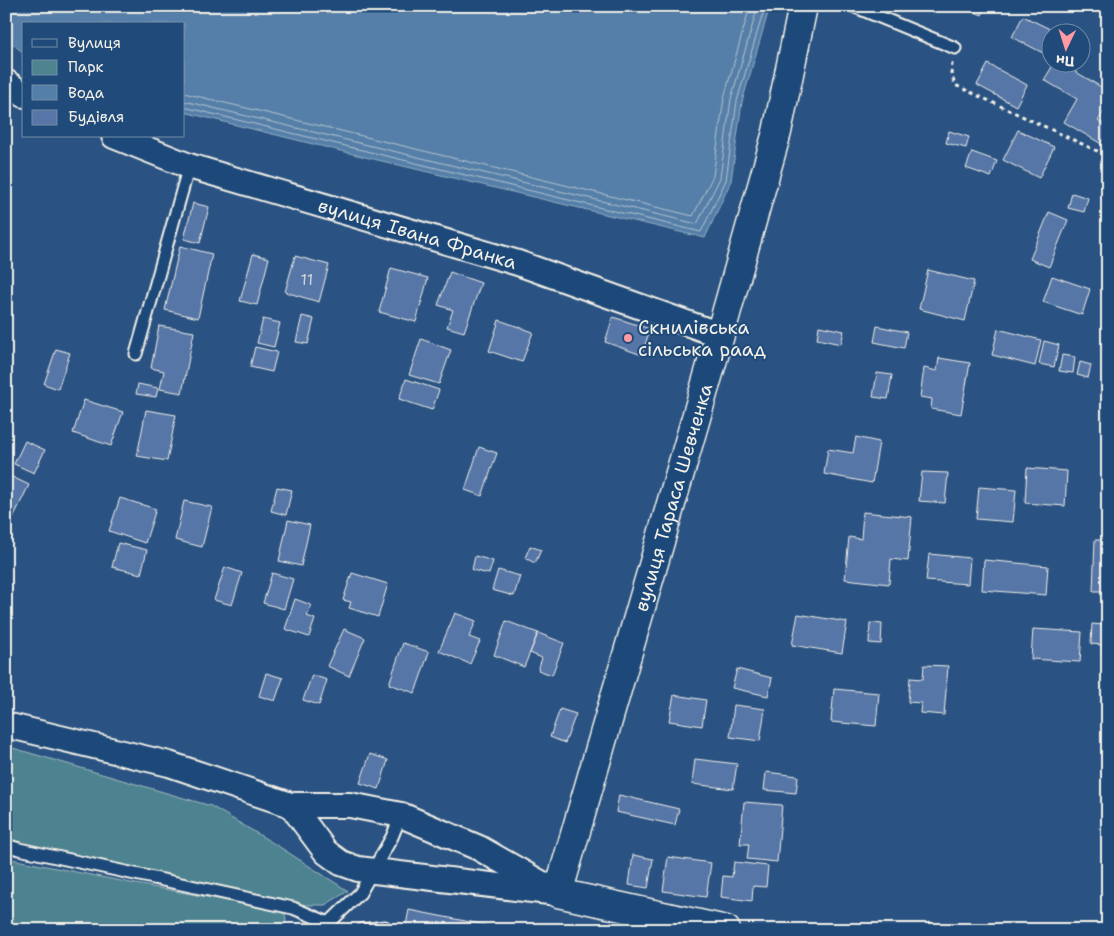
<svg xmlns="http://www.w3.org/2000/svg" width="1114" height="936" font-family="'Shantell Sans',sans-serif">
	<rect width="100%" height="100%" fill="#2a5383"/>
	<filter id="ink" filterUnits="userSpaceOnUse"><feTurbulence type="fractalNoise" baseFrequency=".02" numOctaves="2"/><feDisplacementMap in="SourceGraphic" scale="10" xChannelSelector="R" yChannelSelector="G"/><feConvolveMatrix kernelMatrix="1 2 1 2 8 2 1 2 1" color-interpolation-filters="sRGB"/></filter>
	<g filter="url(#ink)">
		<path fill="#4e8390" stroke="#a1babc" d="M6,746L211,806L278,846L348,891L325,905H304L194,883L6,840Z
			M6,858L136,884L268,908L285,914L286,921L284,925L239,930H6Z"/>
		<path fill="#547fa8" stroke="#94adc2" d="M6,6H770L742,102L731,181L705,238L361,156L184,112V24H24V53L6,39Z"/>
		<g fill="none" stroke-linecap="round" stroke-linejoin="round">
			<path stroke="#b4c3ce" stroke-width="1" d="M184,93L693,216L713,176L724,98L750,6
				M184,101L697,224L720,178L731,99L758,6
				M184,107L701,232L726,180L737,101L765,6"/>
		</g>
		<path fill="#5776a7" stroke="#f4f1e8" d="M961,6H986L982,15Z
			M1023,16L1056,32H1052V46L1047,55L1012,37Z
			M1055,62H1059L1108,91V105L1098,121L1108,127V141L1105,146L1064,122L1077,99L1044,80Z
			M988,64L1027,85L1016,106L977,85Z
			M1018,130L1054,147L1039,178L1003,160Z
			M949,131L969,137L966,148L946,143Z
			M972,152L997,161L991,177L966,168Z
			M1072,193L1088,198L1084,212L1068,208Z
			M193,203L209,207L200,243L184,239Z
			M1049,212L1068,220L1049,267L1030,259Z
			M180,246L212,254L198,318L165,310Z
			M253,254L269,258L257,305L240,301Z
			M295,256L329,265L319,302L285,292Z
			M391,268L428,278L416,322L379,312Z
			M928,270L974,281L965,321L919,309Z
			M450,272L481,283L464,332L447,327L453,310L438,305Z
			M1052,276L1090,289L1082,315L1043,302Z
			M302,316L314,319L308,344L296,342Z
			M613,317L650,329L642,355L605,342Z
			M263,319L280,323L274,347L257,343Z
			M499,320L533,332L522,362L489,351Z
			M159,326L194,332L182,393L160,389L164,371L151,368Z
			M819,326L844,331L841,344L817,339Z
			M877,326L907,332L904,348L874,342Z
			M998,329L1041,340L1035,366L992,355Z
			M421,339L451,350L439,384L409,375Z
			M1044,341L1059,345L1054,367L1039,364Z
			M255,347L277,352L272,372L250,367Z
			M56,349L70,353L58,389L44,384Z
			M1062,355L1075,357L1073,373L1059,371Z
			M939,358L970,363L961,414L931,409L932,399L920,397L924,368L937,371Z
			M1080,362L1091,365L1088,378L1077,375Z
			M877,373L892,375L888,399L873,397Z
			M406,379L439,390L432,410L399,399Z
			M138,384L158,388L156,397L136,394Z
			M84,400L123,412L111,446L73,433Z
			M146,410L176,415L167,461L137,456Z
			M856,437L879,442L872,483L824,474L828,449L853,453Z
			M25,441L45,450L34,473L14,464Z
			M479,447L497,453L482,496L465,490Z
			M1027,468L1067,471L1065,506L1025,503Z
			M922,472L948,473L945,503L919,501Z
			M6,474L29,485L13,518L6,515Z
			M277,487L292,490L286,515L271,511Z
			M979,487L1016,490L1013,522L976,519Z
			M120,498L156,509L145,543L109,531Z
			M184,501L212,507L202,547L175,540Z
			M863,512L912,517L908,561L891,559L889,584L845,579L849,537L861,539Z
			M288,520L310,525L301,566L279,561Z
			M1095,540H1108V591H1093Z
			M118,543L147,550L141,574L112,567Z
			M530,546L541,550L535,563L525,558Z
			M929,554L970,558L968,584L926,581Z
			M475,556L493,561L489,574L472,570Z
			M984,560L1048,566L1046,595L982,590Z
			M225,567L242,573L232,605L214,600Z
			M498,570L520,576L514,596L492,590Z
			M272,573L293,579L284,609L263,603Z
			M352,573L388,584L378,617L349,608L351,602L343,600Z
			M295,599L311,605L307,616L315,619L309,637L285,629Z
			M1104,609H1108V655L1102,654V645L1091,644L1092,624L1103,625Z
			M455,613L476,621L469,637L480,641L470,664L439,651Z
			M798,614L847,622L842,653L792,645Z
			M506,621L538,633L524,667L494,655Z
			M870,623L882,624L881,644L869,643Z
			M344,629L365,638L349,676L327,666Z
			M1033,629L1082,632L1080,662L1031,659Z
			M538,633L564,643L552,675L538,670L542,658L530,653Z
			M403,643L429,652L415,693L389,684Z
			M924,665L948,666L944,715L920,713L921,703L908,702L910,678L923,679Z
			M737,669L772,678L768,696L732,688Z
			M266,673L283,678L275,701L259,696Z
			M312,675L327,680L319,705L303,700Z
			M834,689L879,693L876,726L831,722Z
			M674,695L706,700L702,726L669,721Z
			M734,705L765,709L760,741L730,737Z
			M560,709L576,714L565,743L550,737Z
			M370,754L388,760L379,789L360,783Z
			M695,759L737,764L733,789L692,784Z
			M766,772L798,776L796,793L764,790Z
			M619,795L679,809L675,825L616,812Z
			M744,802L782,805L777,862L747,859L749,844H740Z
			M633,855L653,859L648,888L629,885Z
			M668,857L711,863L706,897L663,891Z
			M734,862L768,866L766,887L753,886L752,901L721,897L723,876L732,877Z
			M409,910L511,930H405Z"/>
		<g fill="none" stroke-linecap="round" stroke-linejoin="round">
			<g stroke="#f4f1e8" stroke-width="15">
				<path id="service" d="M853,6L955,48
					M136,354L189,166
					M6,845L19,849L293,908L329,923L332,930
					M329,923L360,893L392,837L401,815
					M362,930L385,927"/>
			</g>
			<g stroke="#f4f1e8" stroke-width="28">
				<g id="minor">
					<path d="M6,82L24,95"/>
					<path id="s1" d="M114,136L189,166L518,263L720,335"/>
					<path d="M6,725L169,764L291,805H350L401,815L479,848L558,893"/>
					<path d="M291,805L326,852L341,863L358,869L549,892"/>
				</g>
			</g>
			<g stroke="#f4f1e8" stroke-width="31">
				<g id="tertiary">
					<path id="s2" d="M726,930L558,893L720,335L777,132L803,6"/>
				</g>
			</g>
			<path stroke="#f4f1e8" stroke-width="3" stroke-dasharray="4 4" stroke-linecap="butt" d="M952,63L951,73L955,85L1108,156"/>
			<use href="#service" stroke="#1f4a7a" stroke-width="11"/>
			<use href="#minor" stroke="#1f4a7a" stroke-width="24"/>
			<use href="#tertiary" stroke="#1f4a7a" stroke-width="28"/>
		</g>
	</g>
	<circle fill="#ff9aa2" stroke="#1f4a7a" stroke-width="2" cx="628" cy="338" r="5"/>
	<g text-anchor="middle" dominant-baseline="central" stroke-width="4" stroke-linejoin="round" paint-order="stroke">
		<g font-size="16" fill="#cdd2d8">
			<text x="307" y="279">11</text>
		</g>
		<g font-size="19" fill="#f4f1e8" stroke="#1f4a7a">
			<text stroke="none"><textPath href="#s1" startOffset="319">вулиця Івана Франка</textPath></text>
			<text stroke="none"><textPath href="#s2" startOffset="584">вулиця Тараса Шевченка</textPath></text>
		</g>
		<g font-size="19" fill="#f4f1e8" stroke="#1f4a7a" text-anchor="start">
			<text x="638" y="327">Скнилівська<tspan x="638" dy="22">сільська раад</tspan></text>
		</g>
	</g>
	<rect width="1114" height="936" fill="none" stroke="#1f4a7a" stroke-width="25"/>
	<rect x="12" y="12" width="1089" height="911" fill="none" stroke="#f4f1e8" stroke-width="2" filter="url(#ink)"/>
	<rect x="22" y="22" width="162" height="115" fill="#1f4a7a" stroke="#748da6"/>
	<rect x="32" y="39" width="25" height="8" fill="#1f4a7a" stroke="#748da6"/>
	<text x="68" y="48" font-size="15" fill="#f4f1e8">Вулиця</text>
	<rect x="32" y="60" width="25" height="15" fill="#4e8390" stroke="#748da6"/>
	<text x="68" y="72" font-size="15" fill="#f4f1e8">Парк</text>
	<rect x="32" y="85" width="25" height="15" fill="#547fa8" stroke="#748da6"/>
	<text x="68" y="98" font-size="15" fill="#f4f1e8">Вода</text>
	<rect x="32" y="110" width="25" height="15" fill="#5776a7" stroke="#748da6"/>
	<text x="68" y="122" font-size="15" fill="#f4f1e8">Будівля</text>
	<g transform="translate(1066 48) rotate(184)"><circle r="24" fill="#1f4a7a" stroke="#748da6"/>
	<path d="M0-4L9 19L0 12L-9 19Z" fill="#ff9aa2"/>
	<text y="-8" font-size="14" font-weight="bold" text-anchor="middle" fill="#f4f1e8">Пн</text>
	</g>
</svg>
